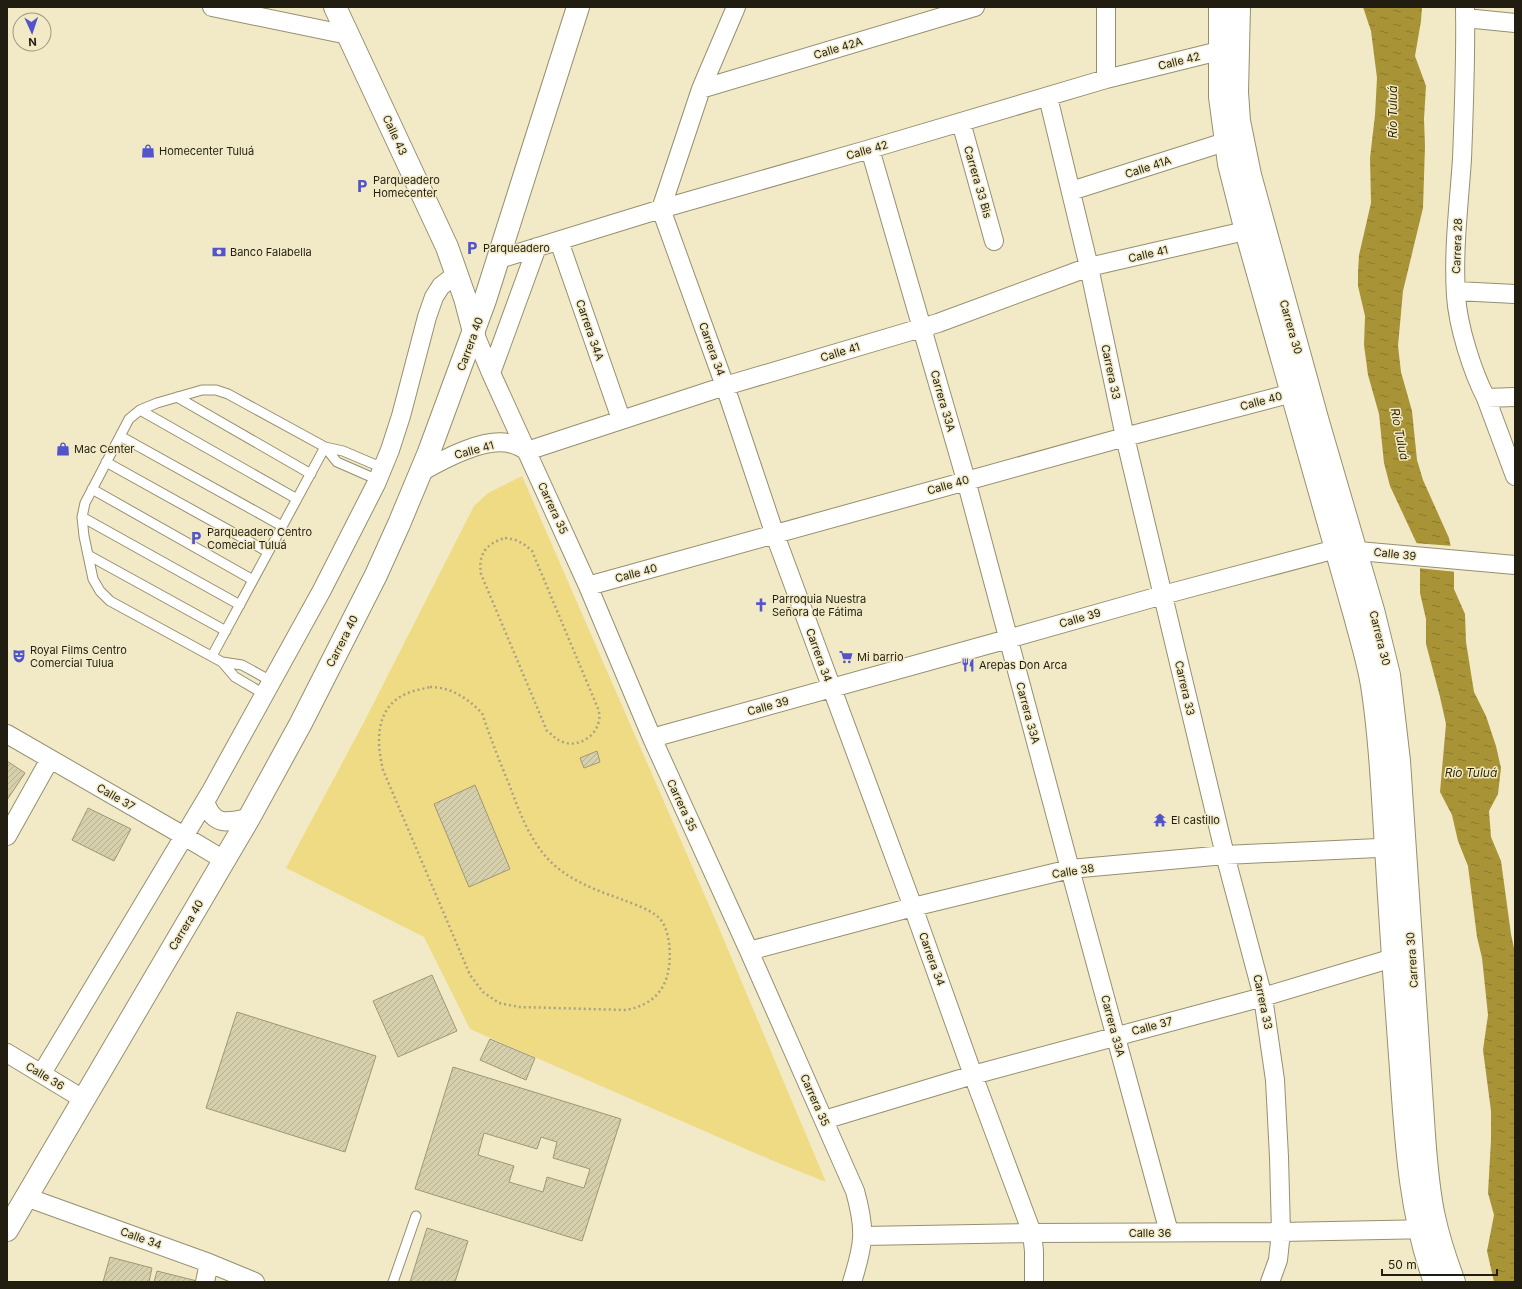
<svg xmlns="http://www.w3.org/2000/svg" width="1522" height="1289" font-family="Inter,sans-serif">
	<defs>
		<pattern id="water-ripples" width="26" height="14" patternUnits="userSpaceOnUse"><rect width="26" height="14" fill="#a89436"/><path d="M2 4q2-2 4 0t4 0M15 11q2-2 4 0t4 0" fill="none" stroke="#88782c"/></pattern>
		<pattern id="building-hatch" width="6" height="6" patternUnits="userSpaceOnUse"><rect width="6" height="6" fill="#d6cfac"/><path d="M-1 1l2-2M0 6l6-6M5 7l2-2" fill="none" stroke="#b7b193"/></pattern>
	</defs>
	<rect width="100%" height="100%" fill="#f2eac7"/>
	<path fill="#efdb83" d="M522,476L716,921L826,1182L771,1160L470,1029L424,937L286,868L363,724L474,506L488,493Z"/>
	<path fill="url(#water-ripples)" d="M1363,7H1422L1421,21L1415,56L1426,86L1424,119L1425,146L1423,208L1403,291L1398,346L1401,372L1412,411L1417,460L1423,480L1449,538L1454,563V589L1465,614L1466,642L1474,692L1486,716L1496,746L1501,768L1498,794L1489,811L1491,837L1501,861L1511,934L1515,953V1282H1494L1487,1251L1494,1215L1488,1193L1491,1140V1111L1483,1050L1488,1015L1482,958L1477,937L1468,866L1458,841L1452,815L1440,792L1446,724L1440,697L1426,644V619L1420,593V564L1417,544L1390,486L1384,463L1379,414L1368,375L1364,345L1365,316L1358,286V272L1359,255L1371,203L1370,158L1375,115L1377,78L1371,31Z"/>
	<path fill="#f2eac7" d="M1414,543L1453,546L1456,563V572L1418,568Z"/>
	<path fill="url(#building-hatch)" stroke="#9e9776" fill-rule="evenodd" d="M597,751L600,762L584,768L580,758Z
		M7,761L25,773L7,800Z
		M475,785L510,869L469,887L434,804Z
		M88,808L131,829L114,861L72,840Z
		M432,975L457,1031L398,1057L373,1001Z
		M237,1012L376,1056L345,1152L206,1108Z
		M490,1039L535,1058L526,1080L480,1060Z
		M453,1067L621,1119L582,1241L415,1189ZM484,1133L537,1149L541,1137L557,1142L553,1158L590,1169L584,1188L547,1177L543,1192L509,1182L514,1166L478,1155Z
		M427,1228L468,1241L455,1282H410Z
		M110,1257L152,1268L149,1282H103Z
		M157,1271L197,1281V1282H154Z"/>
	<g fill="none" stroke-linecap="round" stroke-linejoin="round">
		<g stroke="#968f6f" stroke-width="11">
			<path id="lane" d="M177,397L311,474
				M140,410L297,499
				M120,436L282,526
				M325,447L337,462L378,480
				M106,462L268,552
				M92,489L253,580
				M82,517L240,605
				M88,555L226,631
				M212,656L325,447
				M222,662L235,677L264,694
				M271,681L242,665L222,662L110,601L100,591L93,579L84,536L82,517L85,503L129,419L140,410L157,403L202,390H216L228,394L325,447L343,451L383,468
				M393,1282L416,1216"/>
		</g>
		<g stroke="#968f6f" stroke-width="20">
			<path id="street" d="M212,7L348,35
				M736,7L701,89L661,209L725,386L775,535L913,907L973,1075L1032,1233L1034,1251V1282
				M1106,7V79
				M1465,7C1466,58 1464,108 1462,159C1459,204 1453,250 1456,296C1458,326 1472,371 1486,398L1515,476
				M1465,18L1515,23
				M701,89L975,7
				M1048,97L1089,267L1125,437L1225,855L1263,997L1275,1080L1279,1157L1281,1232L1278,1260L1270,1282
				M961,122L994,241
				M870,149L966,480L1070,869L1169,1232
				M1071,191L1225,142
				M559,241L621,419
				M499,259L661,209L870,149L1106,79L1219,51H1233
				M1456,291L1515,294
				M474,332L491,373L588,586L652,738L749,951L855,1191C866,1230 864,1244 852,1282
				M491,373L537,247
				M1486,398L1515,397
				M421,472C444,459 486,436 512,444C517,445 522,448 527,451L725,386L938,323L1089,267L1258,228
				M588,586L1125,437L1304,390
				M7,734L184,836L224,860
				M652,738L1008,639L1163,595L1336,549L1515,565
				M205,801C213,826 226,823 249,818
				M7,836L50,759
				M749,951L913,907L1070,869L1225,855L1400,847
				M7,1053L83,1099
				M42,1073L210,793L322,590L376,484L390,450L401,416L427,317L434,297L441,286L457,274
				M824,1120L973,1075L1263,997L1393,958L1407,957
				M26,1197L209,1263L255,1282
				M863,1236L1032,1233L1281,1232L1432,1229
				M205,1282L209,1263"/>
		</g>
		<g stroke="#968f6f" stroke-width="24">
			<path id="secondary" d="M335,7L447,247L465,298L474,332
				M1220,7V97L1229,164L1246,231L1355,616C1361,639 1368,661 1372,685C1381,743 1383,804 1387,863C1391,932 1396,1001 1401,1069C1406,1141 1410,1214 1435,1282
				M1239,7L1237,92L1239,121L1250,175L1318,422L1373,610L1389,675L1399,761L1424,1135C1426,1162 1428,1190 1434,1217C1439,1240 1446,1261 1454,1282"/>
		</g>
		<g stroke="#968f6f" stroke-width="24">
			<path id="primary" d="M7,1230L249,818L301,723L376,575L399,524L429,452L485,300L578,7"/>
		</g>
		<path stroke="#a9a287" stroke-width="2.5" stroke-dasharray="2 3" stroke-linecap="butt" d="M505,538C517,539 523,543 532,551L599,711C599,714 600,717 599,720C597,736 578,748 563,742C556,740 553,735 547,731L481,574C478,555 485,544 505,538Z
			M430,687C451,687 467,698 482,713C490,737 499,760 509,784C518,808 526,831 542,852C561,877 592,889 621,899C633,904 647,908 657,916C671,927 672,959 667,976C662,996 645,1007 625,1010L519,1007L499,1003L483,992L470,975L383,770C376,741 375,706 408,693C415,690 423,689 430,687Z"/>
		<use href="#lane" stroke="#fff" stroke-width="9"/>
		<use href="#street" stroke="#fff" stroke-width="18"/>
		<use href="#secondary" stroke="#fff" stroke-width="22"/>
		<use href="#primary" stroke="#fff" stroke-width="22"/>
	</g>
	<defs>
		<g id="shop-bare" transform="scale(1.08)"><path d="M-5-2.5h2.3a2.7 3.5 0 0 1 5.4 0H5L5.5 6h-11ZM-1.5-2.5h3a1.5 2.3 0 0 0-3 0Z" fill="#5154ca" stroke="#f2eac7" stroke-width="2.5" paint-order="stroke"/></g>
		<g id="parking-bare" transform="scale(1.08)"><path d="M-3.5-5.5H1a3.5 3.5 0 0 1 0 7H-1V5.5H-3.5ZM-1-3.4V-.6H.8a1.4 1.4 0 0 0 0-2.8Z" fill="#5154ca" stroke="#f2eac7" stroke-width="2.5" paint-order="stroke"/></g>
		<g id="bank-bare" transform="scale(1.08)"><path d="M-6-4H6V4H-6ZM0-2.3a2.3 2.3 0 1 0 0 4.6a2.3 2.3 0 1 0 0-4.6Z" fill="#5154ca" stroke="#f2eac7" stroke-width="2.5" paint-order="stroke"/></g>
		<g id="church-bare" transform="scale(1.08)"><path d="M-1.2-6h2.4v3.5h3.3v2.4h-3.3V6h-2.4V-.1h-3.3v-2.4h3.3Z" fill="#5154ca" stroke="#f2eac7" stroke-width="2.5" paint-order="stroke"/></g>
		<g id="theatre-bare" transform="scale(1.08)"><path d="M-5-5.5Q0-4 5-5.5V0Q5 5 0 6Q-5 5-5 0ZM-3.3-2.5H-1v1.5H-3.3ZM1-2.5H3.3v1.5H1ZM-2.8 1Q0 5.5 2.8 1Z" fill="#5154ca" stroke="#f2eac7" stroke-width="2.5" paint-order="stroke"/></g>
		<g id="supermarket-bare" transform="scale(1.08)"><path d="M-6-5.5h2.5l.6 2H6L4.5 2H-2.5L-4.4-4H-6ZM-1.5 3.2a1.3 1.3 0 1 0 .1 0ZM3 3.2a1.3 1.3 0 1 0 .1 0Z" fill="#5154ca" stroke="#f2eac7" stroke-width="2.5" paint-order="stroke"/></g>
		<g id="restaurant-bare" transform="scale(1.08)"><path d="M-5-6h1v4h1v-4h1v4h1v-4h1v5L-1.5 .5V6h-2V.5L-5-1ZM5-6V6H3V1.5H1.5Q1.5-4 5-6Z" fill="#5154ca" stroke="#f2eac7" stroke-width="2.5" paint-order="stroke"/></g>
		<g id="temple-bare" transform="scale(1.08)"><path d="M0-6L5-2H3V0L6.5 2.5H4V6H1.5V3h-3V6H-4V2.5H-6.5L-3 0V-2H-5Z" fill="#5154ca" stroke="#f2eac7" stroke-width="2.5" paint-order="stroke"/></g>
	</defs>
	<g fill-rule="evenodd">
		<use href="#shop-bare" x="148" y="151"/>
		<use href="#parking-bare" x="362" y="186"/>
		<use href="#parking-bare" x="472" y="248"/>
		<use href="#bank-bare" x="219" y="252"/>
		<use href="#shop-bare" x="63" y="449"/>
		<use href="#parking-bare" x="196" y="538"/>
		<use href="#church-bare" x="761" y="605"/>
		<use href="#theatre-bare" x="19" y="656"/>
		<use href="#supermarket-bare" x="846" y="657"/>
		<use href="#restaurant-bare" x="968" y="665"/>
		<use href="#temple-bare" x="1160" y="820"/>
	</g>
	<g text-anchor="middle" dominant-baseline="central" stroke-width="3" stroke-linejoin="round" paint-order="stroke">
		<g font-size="11" fill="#211e11" stroke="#f2eac7">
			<text transform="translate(838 48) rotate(-17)">Calle 42A</text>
			<text transform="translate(1179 61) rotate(-14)">Calle 42</text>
			<text transform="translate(395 135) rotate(65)">Calle 43</text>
			<text transform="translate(867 150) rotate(-16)">Calle 42</text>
			<text transform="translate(1148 167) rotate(-18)">Calle 41A</text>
			<text transform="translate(978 182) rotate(74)">Carrera 33 Bis</text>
			<text transform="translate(1457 246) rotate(-88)">Carrera 28</text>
			<text transform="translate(1148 254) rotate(-13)">Calle 41</text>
			<text transform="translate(1291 327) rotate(74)">Carrera 30</text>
			<text transform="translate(590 330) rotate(71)">Carrera 34A</text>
			<text transform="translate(470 344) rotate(-70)">Carrera 40</text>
			<text transform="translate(712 349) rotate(70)">Carrera 34</text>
			<text transform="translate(840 352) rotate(-17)">Calle 41</text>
			<text transform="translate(1111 372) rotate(78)">Carrera 33</text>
			<text transform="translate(943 401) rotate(74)">Carrera 33A</text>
			<text transform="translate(1261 401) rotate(-15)">Calle 40</text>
			<text transform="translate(474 450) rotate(-15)">Calle 41</text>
			<text transform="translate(948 485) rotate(-16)">Calle 40</text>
			<text transform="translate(553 508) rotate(65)">Carrera 35</text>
			<text transform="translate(1395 554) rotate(6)">Calle 39</text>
			<text transform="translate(636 573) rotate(-15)">Calle 40</text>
			<text transform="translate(1080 618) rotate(-16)">Calle 39</text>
			<text transform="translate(1380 638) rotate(76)">Carrera 30</text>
			<text transform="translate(342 641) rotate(-63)">Carrera 40</text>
			<text transform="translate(819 655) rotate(70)">Carrera 34</text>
			<text transform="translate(1185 688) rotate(77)">Carrera 33</text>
			<text transform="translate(768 706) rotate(-15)">Calle 39</text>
			<text transform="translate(1028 713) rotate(75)">Carrera 33A</text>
			<text transform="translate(116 797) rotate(30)">Calle 37</text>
			<text transform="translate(682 805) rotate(65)">Carrera 35</text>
			<text transform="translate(1073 871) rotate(-9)">Calle 38</text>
			<text transform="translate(186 925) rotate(-59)">Carrera 40</text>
			<text transform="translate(932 959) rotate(70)">Carrera 34</text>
			<text transform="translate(1412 960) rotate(-94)">Carrera 30</text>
			<text transform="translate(1263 1002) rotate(78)">Carrera 33</text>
			<text transform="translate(1113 1026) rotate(75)">Carrera 33A</text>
			<text transform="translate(1152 1026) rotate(-15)">Calle 37</text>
			<text transform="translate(45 1076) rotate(31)">Calle 36</text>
			<text transform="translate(815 1100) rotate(66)">Carrera 35</text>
			<text x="1150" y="1233">Calle 36</text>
			<text transform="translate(141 1238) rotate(20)">Calle 34</text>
		</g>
		<g font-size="11" fill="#211e11" stroke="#f2eac7" text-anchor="start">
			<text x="159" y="151">Homecenter Tuluá</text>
			<text x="373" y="180">Parqueadero<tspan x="373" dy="13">Homecenter</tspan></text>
			<text x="483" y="248">Parqueadero</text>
			<text x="230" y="252">Banco Falabella</text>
			<text x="74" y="449">Mac Center</text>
			<text x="207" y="532">Parqueadero Centro<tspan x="207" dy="13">Comecial Tuluá</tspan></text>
			<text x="772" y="599">Parroquia Nuestra<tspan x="772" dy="13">Señora de Fátima</tspan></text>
			<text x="30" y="650">Royal Films Centro<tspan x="30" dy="13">Comercial Tulua</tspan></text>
			<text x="857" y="657">Mi barrio</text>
			<text x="979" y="665">Arepas Don Arca</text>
			<text x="1171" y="820">El castillo</text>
		</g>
		<g font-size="12" font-style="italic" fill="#322900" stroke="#f2eac7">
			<text transform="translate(1392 112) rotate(-90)">Río Tuluá</text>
			<text transform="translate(1400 434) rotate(79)">Río Tuluá</text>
			<text x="1471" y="772">Río Tuluá</text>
		</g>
	</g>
	<rect width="1522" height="1289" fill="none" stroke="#211e11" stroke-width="16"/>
	<g transform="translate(32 32) rotate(177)"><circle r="19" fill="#f2eac7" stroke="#9e987e"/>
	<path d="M0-3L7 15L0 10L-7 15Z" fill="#5154ca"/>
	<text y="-6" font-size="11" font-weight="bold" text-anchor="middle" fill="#211e11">N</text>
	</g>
	<path d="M1382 1269v6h115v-6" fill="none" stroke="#211e11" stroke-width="2"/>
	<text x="1388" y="1269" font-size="12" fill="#211e11" stroke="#f2eac7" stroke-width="3" paint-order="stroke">50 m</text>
</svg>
